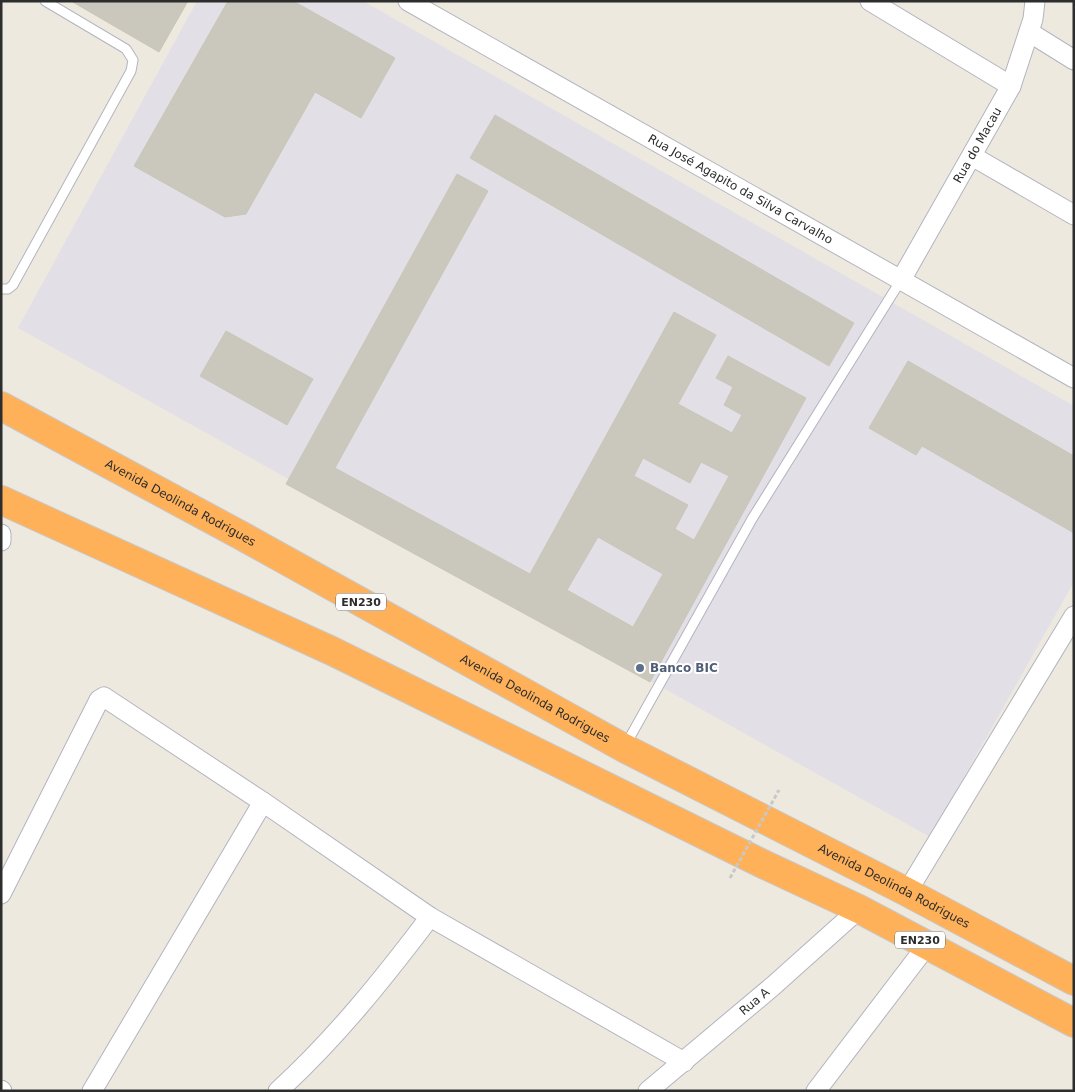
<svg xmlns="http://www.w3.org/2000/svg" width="1075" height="1092" font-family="'DejaVu Sans',sans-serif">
	<rect width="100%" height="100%" fill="#eee9df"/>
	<path fill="#e2dfe7" d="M197,1H363L1074,406V582L930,837L18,328Z"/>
	<path fill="#cac7bd" stroke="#cac6b8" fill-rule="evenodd" d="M71,1H188L159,52Z
		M228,1H293L395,58L361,118L315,92L246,214L225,217L134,166Z
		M495,115L854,323L829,366L470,158Z
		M457,174L488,191L335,468L530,574L674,312L716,335L678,404L732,433L742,415L724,405L733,387L716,378L728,356L806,398L650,682L286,484ZM643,458L690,483L701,462L729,476L694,540L675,529L688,505L634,476ZM598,537L663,574L633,627L567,590Z
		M226,331L313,379L287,425L200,376Z
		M908,361L1074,456V533L922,446L916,455L869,428Z"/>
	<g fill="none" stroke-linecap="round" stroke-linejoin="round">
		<g stroke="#b3b4c0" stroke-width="11">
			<path id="lane" d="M1,289H8L13,285L131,71L133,60L126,49L45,1
				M625,746L752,519L901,280"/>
		</g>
		<g stroke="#b3b4c0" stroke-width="21">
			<g id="street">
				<path id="s1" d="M408,1L1074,378"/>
				<path d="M870,1L1011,86"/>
				<path d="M1029,32L1074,60"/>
				<path d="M972,156L1074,215"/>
				<path id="s2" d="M901,280L1011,86L1033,19L1035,1"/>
				<path d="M1,534V541"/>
				<path d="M907,892L1074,616"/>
				<path d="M1,894L99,700L104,697L263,802L430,917L684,1062"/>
				<path d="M1,1090L2,1091"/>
				<path d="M92,1091L263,802"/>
				<path d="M278,1091C336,1038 383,979 430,917"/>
				<path id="s3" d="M648,1091L773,986L859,909"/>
				<path d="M816,1091L928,944"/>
			</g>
		</g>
		<g stroke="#c8c8c8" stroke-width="30">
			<g id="highway">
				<path id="s4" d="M1,406L242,536L624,748L907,892L1074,981"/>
				<path d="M1,500L332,651L763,864L859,909L1074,1023"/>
			</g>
		</g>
		<use href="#lane" stroke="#fff" stroke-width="9"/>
		<use href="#street" stroke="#fff" stroke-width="19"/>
		<use href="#highway" stroke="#ffb15a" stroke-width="28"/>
		<path stroke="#c8c8c8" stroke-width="3" stroke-dasharray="4 2.5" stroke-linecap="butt" d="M730,878L779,790"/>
	</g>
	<circle fill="#5c6f8a" stroke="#fff" stroke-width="2" cx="640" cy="668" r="5"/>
	<g text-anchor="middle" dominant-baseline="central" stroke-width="4" stroke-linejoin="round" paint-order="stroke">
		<g fill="#fff" stroke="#6c6c6c" stroke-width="1">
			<rect x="336" y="593.5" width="50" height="17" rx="4"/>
			<rect x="895" y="931.5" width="50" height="17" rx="4"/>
		</g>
		<g font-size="11" font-weight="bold" fill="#2d2d2d">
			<text x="361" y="602">EN230</text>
			<text x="920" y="940">EN230</text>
		</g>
		<g font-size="12" fill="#2d2d2d" stroke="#fff">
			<text stroke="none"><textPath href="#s2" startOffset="155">Rua do Macau</textPath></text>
			<text stroke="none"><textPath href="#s1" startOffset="382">Rua José Agapito da Silva Carvalho</textPath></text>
			<text stroke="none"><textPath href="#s4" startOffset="204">Avenida Deolinda Rodrigues</textPath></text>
			<text stroke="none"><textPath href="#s4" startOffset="609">Avenida Deolinda Rodrigues</textPath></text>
			<text stroke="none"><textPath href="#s4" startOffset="1014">Avenida Deolinda Rodrigues</textPath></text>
			<text stroke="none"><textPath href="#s3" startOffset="139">Rua A</textPath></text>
		</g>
		<g font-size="12" font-weight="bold" fill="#4e5e75" stroke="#fff" text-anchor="start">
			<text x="650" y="668">Banco BIC</text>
		</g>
	</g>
	<rect width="1075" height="1092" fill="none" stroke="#2d2d2d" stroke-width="5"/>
</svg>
